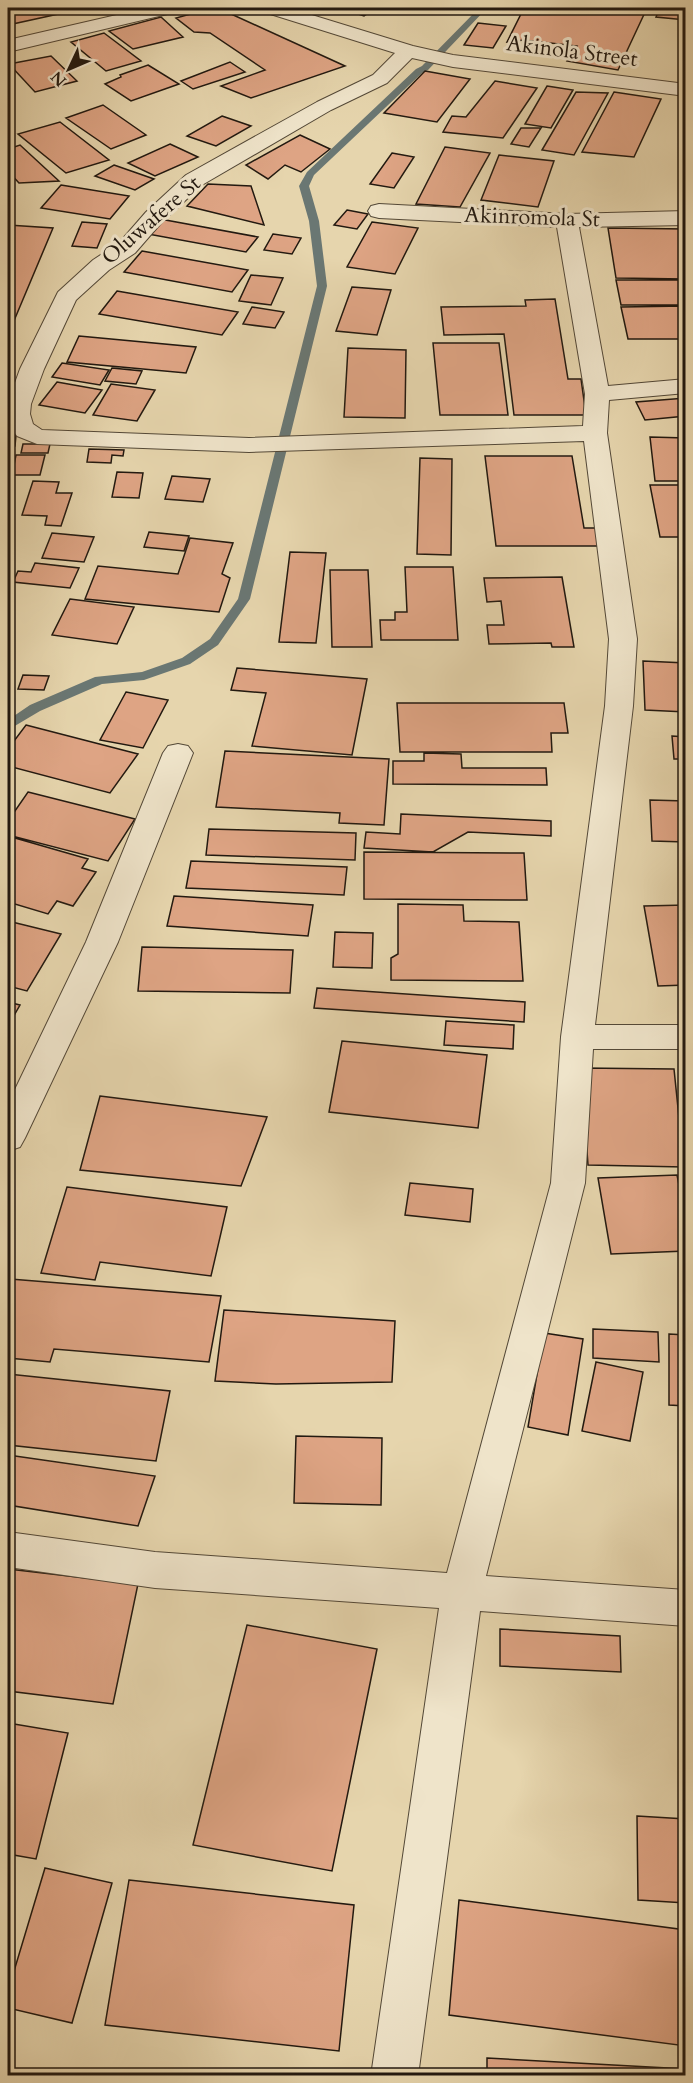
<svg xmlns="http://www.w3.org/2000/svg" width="693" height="2083" font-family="Cardo,serif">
	<rect width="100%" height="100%" fill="#e6d5ad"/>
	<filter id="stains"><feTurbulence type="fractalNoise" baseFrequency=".00333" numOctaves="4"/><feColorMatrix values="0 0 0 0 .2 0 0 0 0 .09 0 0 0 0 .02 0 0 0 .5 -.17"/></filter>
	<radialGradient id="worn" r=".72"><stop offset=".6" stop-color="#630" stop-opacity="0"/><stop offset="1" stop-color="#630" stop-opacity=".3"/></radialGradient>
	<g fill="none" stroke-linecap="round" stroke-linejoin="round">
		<path fill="#6a7773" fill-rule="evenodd" d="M479,8H487L428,70L422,73L314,175L309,186L319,221L327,286L250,599L218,645L190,664L144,680L102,684L40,711L8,730V720L30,705L95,677L142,672L182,658L210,639L238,599L317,286L309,221L299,186L307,172L416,69L422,66Z"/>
	</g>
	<path fill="#dea484" stroke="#221910" stroke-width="1.5" d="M8,8H86L8,25Z
		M212,8H218L345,66L251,98L221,86L265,70L210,33L194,32L176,18Z
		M340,8H376L364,16Z
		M524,8H647L618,70L567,61L577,46L524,40L507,42Z
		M660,8H686V20L656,17Z
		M161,17L183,37L133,49L109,31Z
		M478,23L506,26L493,48L464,45Z
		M104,33L141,61L106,71L71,42Z
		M51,56L77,81L35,92L9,64Z
		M230,62L245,72L193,89L181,81Z
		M148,65L179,84L131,101L105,84L121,77L120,75Z
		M425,71L470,79L437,122L384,113Z
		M495,81L537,88L503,138L443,132L452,116L466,117Z
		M547,86L573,90L551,128L525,124Z
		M576,92L608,93L574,155L542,150Z
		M614,92L661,99L634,157L582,152Z
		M103,105L146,135L111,149L66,118Z
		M222,116L251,126L216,146L187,136Z
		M60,122L109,160L66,173L18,134Z
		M521,128H541L529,147L511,144Z
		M300,135L330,149L301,172L285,165L268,179L246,165Z
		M170,144L198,157L155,176L128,163Z
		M20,145L59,181L19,183L8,171V149Z
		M445,147L490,153L460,207L416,204Z
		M392,153L414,157L394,188L370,184Z
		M499,155L554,161L538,207L481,200Z
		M114,165L154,179L135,190L95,176Z
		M208,184L251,186L264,225L187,206Z
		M61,185L129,196L110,219L41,208Z
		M347,210L368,214L357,229L334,225Z
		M160,219L258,237L246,252L148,234Z
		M82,222L107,224L97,248L72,246Z
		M372,222L418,228L395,274L347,267Z
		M8,225L53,228L8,335Z
		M608,228L686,229V279L616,278Z
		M273,234L301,238L292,254L264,250Z
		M142,251L248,270L232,292L124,272Z
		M251,275L283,278L271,305L239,301Z
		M616,280H686V305H621Z
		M352,287L391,290L377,335L336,331Z
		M117,291L238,312L222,335L99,314Z
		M555,299L568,379H581L586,415H514L504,334L444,335L441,307L526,306L525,300Z
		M686,306V339H628L621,307Z
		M252,307L284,312L275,328L243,324Z
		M79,336L196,347L186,373L67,362Z
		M433,343H499L508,415H440Z
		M348,348L406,350L405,418L344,417Z
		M62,363L109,370L100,385L52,377Z
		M112,368L142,371L136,384L105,381Z
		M57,382L102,390L85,413L39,405Z
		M111,384L155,390L137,421L93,415Z
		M686,398V416L645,420L636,402Z
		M8,435H16L15,446H8Z
		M650,437L686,438V481H655Z
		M23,444H50L48,453H21Z
		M89,449L124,450L123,456L112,455L111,463L87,462Z
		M16,455H45L40,475H12Z
		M485,456H572L584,528H599L602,546H496Z
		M420,458L452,459L451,555L417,554Z
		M117,472L143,473L139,498L112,497Z
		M172,476L210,479L203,502L165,499Z
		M33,481L59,482L56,493H72L61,526L45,525L47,516L22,515Z
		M650,485H686V537H660Z
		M149,532L189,536L184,551L144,547Z
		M52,533L94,537L84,562L42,558Z
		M190,538L233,543L222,574L230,578L219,612L85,599L98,566L178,574Z
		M290,552L326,553L316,643L279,642Z
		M35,563L79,568L70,588L13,582L18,571L31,572Z
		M405,567H453L458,640H381L380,620H395V612H407Z
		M330,570H368L372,647H332Z
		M562,577L574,647H552L551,643L489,644L487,625H504L501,601L487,602L484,578Z
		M70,599L134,607L117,644L52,635Z
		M643,661L686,663V712L645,710Z
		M237,668L367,679L352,755L252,746L266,693L231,690Z
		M23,675L49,676L44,690L18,689Z
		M126,692L168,700L143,748L100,740Z
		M397,703H564L568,733H551L552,752H400Z
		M26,725L138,754L110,793L8,766V749Z
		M672,736L686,737V759H674Z
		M225,751L389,759L384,825L339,823L340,813L216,807Z
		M424,753L461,754L462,768H546L547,785L393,784V761H424Z
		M28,792L135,819L108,861L8,835V821Z
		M650,800L686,801V842L652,841Z
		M401,814L551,821V836L468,832L433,852L364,848L366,832L400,834Z
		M209,829L356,833L355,860L206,855Z
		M8,836L88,859L82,868L96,872L73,906L57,901L48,914L8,902Z
		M364,852L524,853L527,900L364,899Z
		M191,861L347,867L344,895L186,888Z
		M174,896L313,905L308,936L167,926Z
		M398,904L463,905L464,921L519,922L523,981L391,980V958L398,954Z
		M686,905V985L658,986L644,906Z
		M8,921L61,934L27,991L8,986Z
		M335,932L373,933L372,968L333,967Z
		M142,947L293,950L290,993L138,991Z
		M317,988L525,1002L524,1022L314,1008Z
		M8,1002L20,1005L8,1026Z
		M446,1021L514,1025L513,1049L444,1045Z
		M342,1041L487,1055L478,1128L329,1112Z
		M581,1068L674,1069L684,1167L588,1165Z
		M100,1096L267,1117L241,1186L80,1170Z
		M677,1175L686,1220V1251L611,1254L598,1178Z
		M410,1183L473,1189L470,1222L405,1215Z
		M67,1187L227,1207L211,1276L100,1262L95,1280L41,1273Z
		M10,1279L221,1296L209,1362L54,1349L50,1362L8,1358V1290Z
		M224,1310L395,1321L392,1382L276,1384L215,1381Z
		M593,1329L658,1332L659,1362L593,1358Z
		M544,1333L583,1339L568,1435L528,1427Z
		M669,1334L686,1335V1406L669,1405Z
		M596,1362L643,1372L630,1441L582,1431Z
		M8,1374L170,1391L156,1461L8,1445Z
		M296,1436L382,1438L381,1505L294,1503Z
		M8,1455L155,1476L138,1526L8,1505Z
		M8,1569L138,1584L113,1704L8,1691Z
		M247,1625L377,1649L332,1871L193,1845Z
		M500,1629L620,1636L621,1672L500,1666Z
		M8,1723L68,1733L36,1859L8,1854Z
		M637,1816L686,1819V1903L638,1900Z
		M45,1868L112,1883L72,2023L8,2008V1991Z
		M129,1880L354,1905L339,2051L105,2025Z
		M459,1900L686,1930V2046L449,2015Z
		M487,2058L686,2069V2076H487Z"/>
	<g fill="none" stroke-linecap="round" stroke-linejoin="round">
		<g stroke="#534837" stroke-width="2">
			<path id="minor" d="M147,8H178L176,12L8,52V40Z
				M262,8H289L413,46L453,55L686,84V96L453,67L412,58L387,83L331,110L202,185L162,222L135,253L109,270L76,300L44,369L31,404L30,414L33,424L42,430L249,438L583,426L585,394L557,227L379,218L371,216L368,211L371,206L379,204L567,214L686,211V225L579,227L608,386L686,379V393L609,400L607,433L637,639L633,706L595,1025H686V1049H593L585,1183L486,1576L686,1590V1626L480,1611L418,2076H371L439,1608L155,1588L8,1567V1532L155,1552L447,1573L551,1183L561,1037L605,706L609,639L584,441L249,452L37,444L17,436L12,429L8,420V402L20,369L58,292L93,260L119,243L146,212L186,175L317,102L373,75L395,53L264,12Z
				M178,744L188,746L193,753L118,942L25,1138L20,1147L8,1151V1104L86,942L163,753L168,746Z"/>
		</g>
		<use href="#minor" fill="#efe4ca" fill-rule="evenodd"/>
	</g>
	<g text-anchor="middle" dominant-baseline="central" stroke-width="6" stroke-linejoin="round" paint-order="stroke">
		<g font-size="22" fill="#221910" stroke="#efe4ca">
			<text transform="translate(572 51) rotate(7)">Akinola Street</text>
			<text transform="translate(532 217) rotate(2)">Akinromola St</text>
			<text transform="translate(151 220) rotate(-41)">Oluwafere St</text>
		</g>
	</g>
	<rect width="693" height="2083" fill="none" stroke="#e6d5ad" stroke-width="30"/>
	<rect x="9" y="9" width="675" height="2065" fill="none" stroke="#221910" stroke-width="3"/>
	<rect x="15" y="15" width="663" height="2053" fill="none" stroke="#221910" stroke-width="1.5"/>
	<g transform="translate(69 69) rotate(226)" stroke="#efe4ca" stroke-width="4.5" paint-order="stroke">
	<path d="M0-4.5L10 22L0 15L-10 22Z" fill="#221910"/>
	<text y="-9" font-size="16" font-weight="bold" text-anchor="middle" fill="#221910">N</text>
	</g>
	<rect width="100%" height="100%" filter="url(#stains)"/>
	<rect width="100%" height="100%" fill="url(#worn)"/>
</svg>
